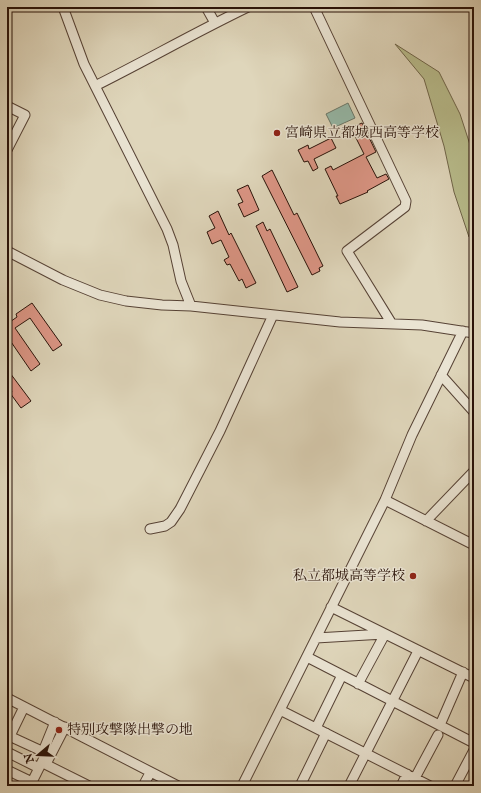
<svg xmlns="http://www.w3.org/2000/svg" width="481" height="793" font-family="'IM FELL English','Noto Serif JP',serif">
	<rect width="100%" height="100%" fill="#dfd6bb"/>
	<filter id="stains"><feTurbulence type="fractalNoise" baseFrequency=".005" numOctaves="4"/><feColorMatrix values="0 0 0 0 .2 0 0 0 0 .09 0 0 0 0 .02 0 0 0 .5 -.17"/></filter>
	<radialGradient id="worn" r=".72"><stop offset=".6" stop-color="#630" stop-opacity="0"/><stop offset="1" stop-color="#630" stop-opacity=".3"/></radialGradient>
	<path fill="#b8bc8c" stroke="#70664a" d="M395,44L439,72L460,114L474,157V238L469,237L454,192L444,146L424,79Z"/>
	<path fill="#95baaa" stroke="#697669" d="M348,103L355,118L333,128L326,114Z"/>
	<path fill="#dd9686" stroke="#281108" d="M362,123L376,152L366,157L377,178L386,174L389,179L367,191L368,192L340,204L336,196H338L325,169L331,166L333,170L364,154L351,128Z
		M331,138L336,148L314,159L318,168L313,171L308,161L304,162L298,150L308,145L309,149Z
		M272,170L294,215L297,213L323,266L319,268L320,271L312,275L262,176Z
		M248,185L259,210L244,217L238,204L243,202L237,190Z
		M218,211L229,235L231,233L256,283L246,288L242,279L239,281L230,264L227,265L224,260L229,257L221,240L212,244L207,232L215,228L209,216Z
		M263,222L267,231L270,229L298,287L287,292L256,226Z
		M32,303L62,345L53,351L30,318L15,328L40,364L31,371L7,336V324L17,317L16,314Z
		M7,369L31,401L21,408L10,393L12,392L7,384Z"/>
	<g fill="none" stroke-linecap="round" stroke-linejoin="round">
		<g stroke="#564235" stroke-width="11">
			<path id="minor" d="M63,7L84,64L167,229L173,245L181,281L191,306
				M206,7L215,23
				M314,7L406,201L405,207L347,251L392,324
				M95,86C147,60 196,32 248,7
				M7,106L25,115L7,150
				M7,251L63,280L100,295L126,301L162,305L191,306L340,322L422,325L474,333
				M441,375L474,412
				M385,500L474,545
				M426,521L474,471
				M150,529L165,526L171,522L180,509L220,431L273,315
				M331,607L474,678
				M316,638L384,634
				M307,657L474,743
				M358,684L385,634
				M7,698L178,786
				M280,710L430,786
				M440,725L463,672
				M316,728L342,675
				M7,735L46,753
				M8,740L24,707
				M7,752L39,768
				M47,762L65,727
				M45,764L89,786
				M7,770L32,782
				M415,778L438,735
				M30,786L46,754L44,749L55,722
				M143,786L150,773
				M242,786L385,500L412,435L463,331
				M300,786L326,733
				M349,786L418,651
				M401,786L407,774
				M455,786L474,750"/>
		</g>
		<use href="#minor" stroke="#eae4d3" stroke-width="9"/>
	</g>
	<g fill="#8f2418" stroke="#eae4d3" stroke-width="1.5">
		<circle cx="277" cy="133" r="4"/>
		<circle cx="413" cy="576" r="4"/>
		<circle cx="59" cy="730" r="4"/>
	</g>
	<g text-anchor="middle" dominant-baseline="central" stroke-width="3" stroke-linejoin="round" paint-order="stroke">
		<g font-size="14" fill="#281108" stroke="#eae4d3" text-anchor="start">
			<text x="285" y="133">宮崎県立都城西高等学校</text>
			<text x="405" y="576" text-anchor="end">私立都城高等学校</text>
			<text x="67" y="730">特別攻撃隊出撃の地</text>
		</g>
	</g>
	<rect width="481" height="793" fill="none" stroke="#dfd6bb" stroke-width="24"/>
	<rect x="8" y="8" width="465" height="777" fill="none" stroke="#281108" stroke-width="2"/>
	<rect x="12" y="12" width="457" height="769" fill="none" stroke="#281108"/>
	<g transform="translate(38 755) rotate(251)" stroke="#eae4d3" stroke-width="3" paint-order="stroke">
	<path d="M0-3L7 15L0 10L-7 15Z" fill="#281108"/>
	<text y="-6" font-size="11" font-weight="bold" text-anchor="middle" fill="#281108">N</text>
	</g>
	<rect width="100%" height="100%" filter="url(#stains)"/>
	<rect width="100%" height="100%" fill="url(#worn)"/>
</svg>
